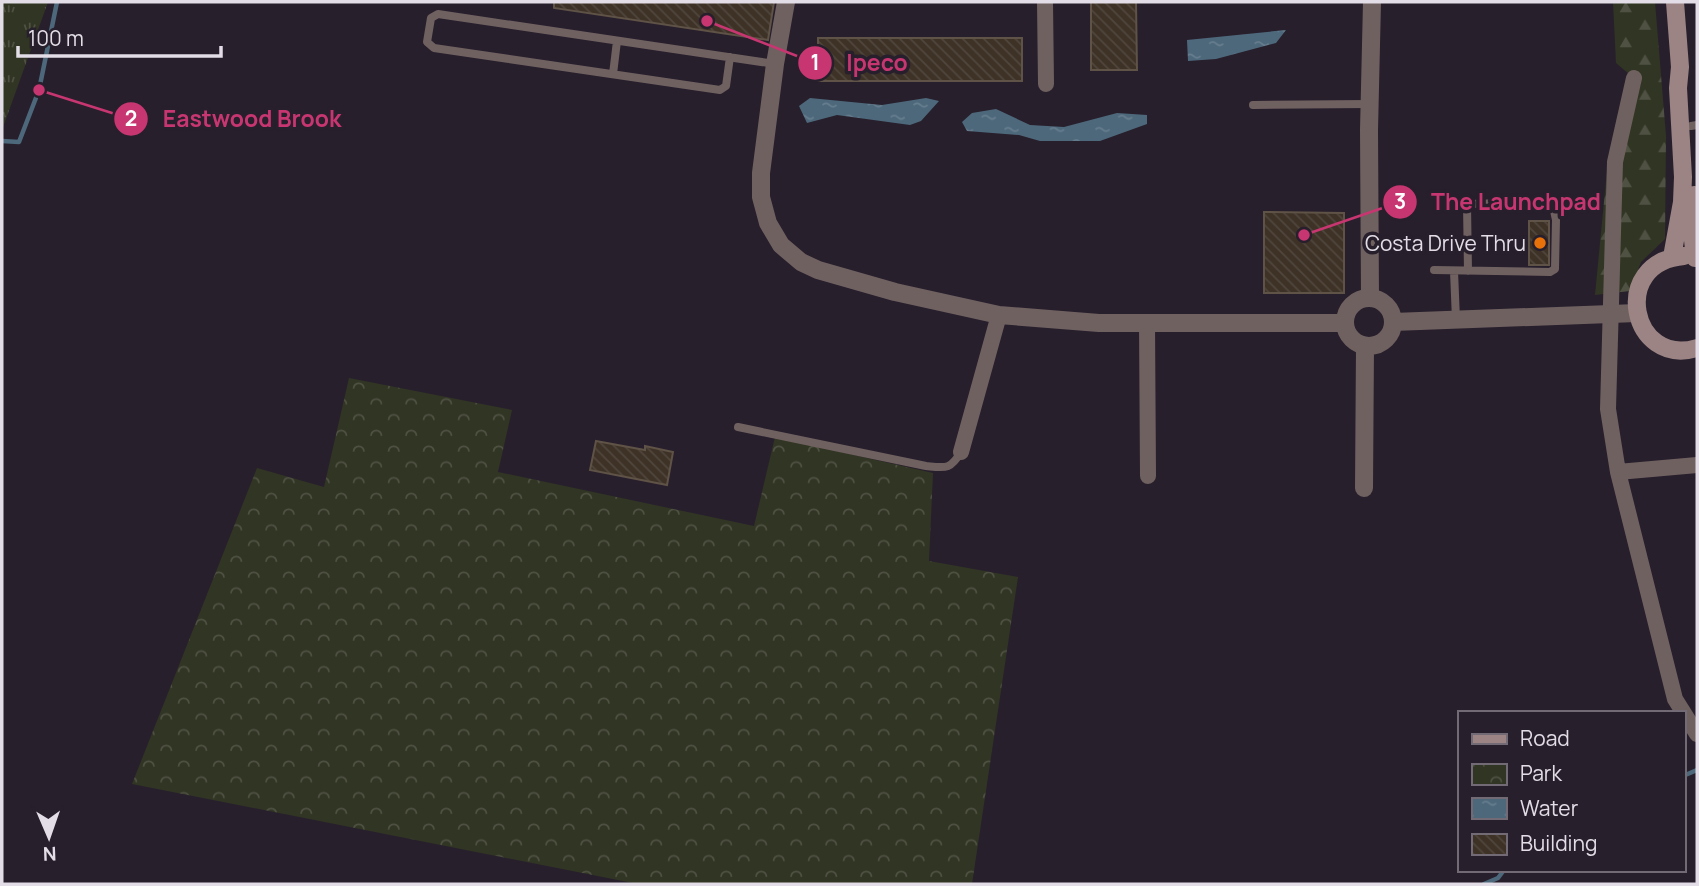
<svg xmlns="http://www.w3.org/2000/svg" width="1699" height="886" font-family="Manrope,sans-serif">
	<defs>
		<pattern id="grass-tufts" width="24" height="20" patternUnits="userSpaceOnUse" patternTransform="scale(1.75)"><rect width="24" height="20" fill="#313523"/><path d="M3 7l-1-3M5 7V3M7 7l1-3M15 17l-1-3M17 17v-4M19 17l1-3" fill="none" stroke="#4f5243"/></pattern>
		<pattern id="forest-firs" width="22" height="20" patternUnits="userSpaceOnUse" patternTransform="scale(1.75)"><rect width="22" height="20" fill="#313523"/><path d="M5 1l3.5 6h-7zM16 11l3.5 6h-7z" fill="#4f5243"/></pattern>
		<pattern id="park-crowns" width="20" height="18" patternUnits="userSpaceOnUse" patternTransform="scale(1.75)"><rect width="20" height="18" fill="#313523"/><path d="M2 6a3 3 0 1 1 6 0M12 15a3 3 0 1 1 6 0" fill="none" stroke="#4f5243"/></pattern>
		<pattern id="water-ripples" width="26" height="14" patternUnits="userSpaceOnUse" patternTransform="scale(1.75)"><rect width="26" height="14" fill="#4d687b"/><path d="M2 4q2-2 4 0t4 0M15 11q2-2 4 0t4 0" fill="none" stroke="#667d8e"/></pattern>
		<pattern id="building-back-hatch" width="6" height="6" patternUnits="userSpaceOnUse" patternTransform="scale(1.75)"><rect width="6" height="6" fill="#3e3227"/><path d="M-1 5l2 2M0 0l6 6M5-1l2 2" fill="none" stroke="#50463c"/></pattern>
	</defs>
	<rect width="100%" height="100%" fill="#271f2c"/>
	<path fill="url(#grass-tufts)" d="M2,2H48L2,130Z"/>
	<path fill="url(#forest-firs)" d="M1613,2H1655L1666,136L1665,239L1641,262L1630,291L1595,295L1607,171L1641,84L1616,63Z"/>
	<path fill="url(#park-crowns)" d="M349,378L512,410L498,472L754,526L775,437L933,473L929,561L1018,577L972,884H638L132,784L257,468L324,487Z"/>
	<path fill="url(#water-ripples)" d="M1286,30L1276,43L1216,59L1188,61L1187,40Z
		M810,98L882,105L926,98L939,101L921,121L910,125L837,115L807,123L799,106Z
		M996,109L1030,125L1064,127L1117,113L1147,115V124L1100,141H1040L1019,135L967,131L962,122L972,113Z"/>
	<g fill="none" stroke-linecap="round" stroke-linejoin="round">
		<path stroke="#4d687b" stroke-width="4.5" d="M2,141L19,142L39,90L57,2
			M1683,776L1697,770
			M1484,884L1498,878L1504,870"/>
	</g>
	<path fill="url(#building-back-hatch)" stroke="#5f5246" stroke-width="2" d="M554,2H774L768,40L554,8Z
		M1091,2H1136L1137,70H1091Z
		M818,38H1022V81H818Z
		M1264,212L1344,213V293H1264Z
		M1529,221H1549V265H1529Z
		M596,441L645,450V446L673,452L667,485L590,470Z"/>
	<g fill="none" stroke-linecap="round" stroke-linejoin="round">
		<path stroke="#706161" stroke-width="8" d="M730,57L726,86L720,90L434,48L427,42L431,18L438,14L775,64
			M613,74L617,41
			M1253,105L1369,104
			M1691,126L1697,125
			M1434,270L1550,272L1555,269L1556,220L1554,211L1545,202L1467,204L1468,271
			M1454,271L1456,320
			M738,427L926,466C946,468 950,470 961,452"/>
		<path stroke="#706161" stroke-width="16" d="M1045,2L1046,84
			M1147,322L1148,476
			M961,452L999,315
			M1697,465L1618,472L1675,699L1697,734
			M1618,472L1608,409L1615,162L1634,78"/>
		<path stroke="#706161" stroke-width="18" d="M786,2L775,64L761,173V197L768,223L781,245L801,262L818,270L895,292L999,315L1099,323H1345
			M1345 322a24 24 0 1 1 48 0a24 24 0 1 1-48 0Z
			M1370,298L1369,130L1372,2
			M1393,322L1637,313
			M1364,488L1365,346"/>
		<path stroke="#9c8484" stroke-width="18" d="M1694,195L1691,222L1695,258
			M1684,256C1609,262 1631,368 1697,348
			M1672,257L1682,202L1683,177L1678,88L1680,67L1675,2"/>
	</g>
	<circle fill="#e8710a" stroke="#271f2c" stroke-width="2.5" cx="1540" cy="243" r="7"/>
	<g text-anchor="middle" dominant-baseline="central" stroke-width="7" stroke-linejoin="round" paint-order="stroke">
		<g font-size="21" fill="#e2dde6" stroke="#271f2c" text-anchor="end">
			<text x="1526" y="243">Costa Drive Thru</text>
		</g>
	</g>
	<path fill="none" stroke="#c73670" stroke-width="2.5" d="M707 21L815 63M39 90L131 119M1304 235L1400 202"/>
	<g fill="#c73670" stroke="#271f2c" stroke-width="2.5">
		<circle cx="707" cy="21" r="7"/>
		<circle cx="39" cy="90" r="7"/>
		<circle cx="1304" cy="235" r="7"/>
		<circle cx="815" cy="63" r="18"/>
		<circle cx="131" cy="119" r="18"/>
		<circle cx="1400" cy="202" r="18"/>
	</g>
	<g font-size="21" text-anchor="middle" font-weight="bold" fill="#fff">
		<text x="815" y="70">1</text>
		<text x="131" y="126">2</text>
		<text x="1400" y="209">3</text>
	</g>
	<g font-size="23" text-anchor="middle" font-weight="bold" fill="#c73670" stroke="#271f2c" stroke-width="7" stroke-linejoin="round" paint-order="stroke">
		<text x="877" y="71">Ipeco</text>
		<text x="252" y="127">Eastwood Brook</text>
		<text x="1516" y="210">The Launchpad</text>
	</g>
	<rect width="1699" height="886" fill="none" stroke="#e2dde6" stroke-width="7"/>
	<rect x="1458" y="711" width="228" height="161" fill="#271f2c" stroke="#726b76" stroke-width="2"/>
	<rect x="1472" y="734" width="35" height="10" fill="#9c8484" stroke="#726b76" stroke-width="2"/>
	<text x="1520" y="746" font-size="21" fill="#e2dde6">Road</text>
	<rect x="1472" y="764" width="35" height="21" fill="url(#park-crowns)" stroke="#726b76" stroke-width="2"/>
	<text x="1520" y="781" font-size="21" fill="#e2dde6">Park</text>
	<rect x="1472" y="798" width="35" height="21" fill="url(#water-ripples)" stroke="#726b76" stroke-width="2"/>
	<text x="1520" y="816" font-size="21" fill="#e2dde6">Water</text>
	<rect x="1472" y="834" width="35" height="21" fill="url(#building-back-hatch)" stroke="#726b76" stroke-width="2"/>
	<text x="1520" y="851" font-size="21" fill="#e2dde6">Building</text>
	<g transform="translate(49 837) rotate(178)" stroke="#271f2c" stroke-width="5" paint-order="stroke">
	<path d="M0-5L12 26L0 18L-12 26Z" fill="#e2dde6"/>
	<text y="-10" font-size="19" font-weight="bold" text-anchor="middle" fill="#e2dde6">N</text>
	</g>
	<path d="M18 46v10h203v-10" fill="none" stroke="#e2dde6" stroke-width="3.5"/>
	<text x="28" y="46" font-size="21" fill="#e2dde6" stroke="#271f2c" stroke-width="5" paint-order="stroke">100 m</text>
</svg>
